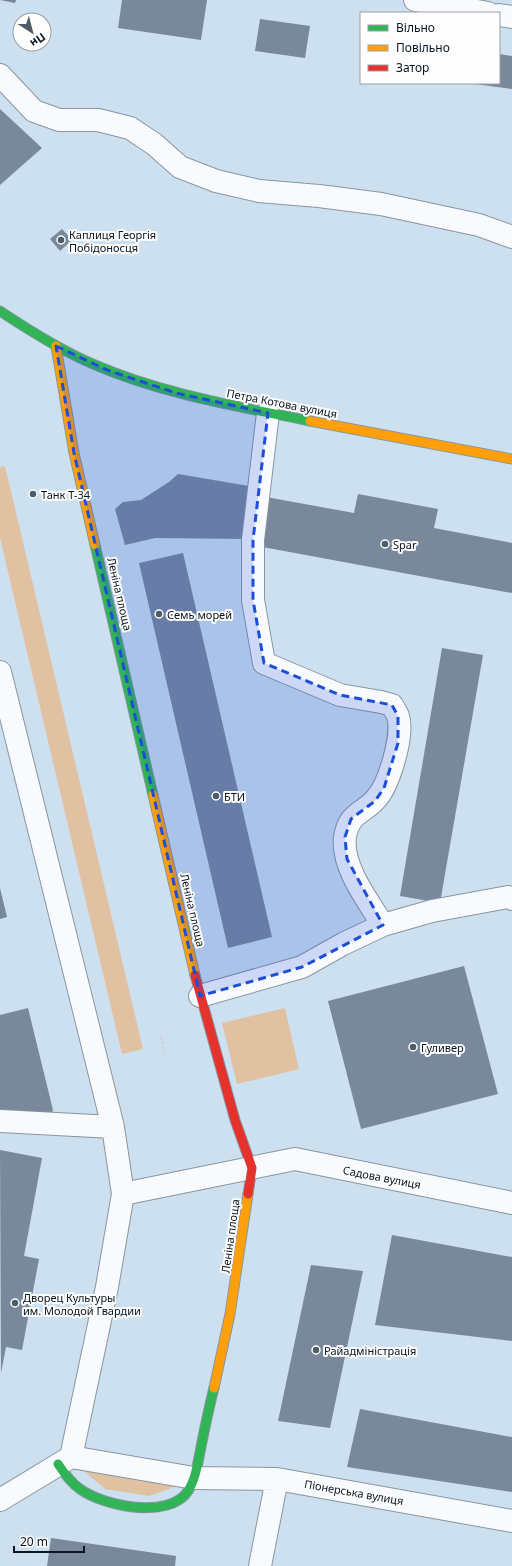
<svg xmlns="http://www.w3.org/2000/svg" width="512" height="1566" font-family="'Noto Sans',sans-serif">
	<rect width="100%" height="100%" fill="#cde0ef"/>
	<path fill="#e0c2a3" d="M5,466L143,1049L122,1054L0,538V467Z
		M285,1008L299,1069L237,1084L222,1023Z
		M81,1468L178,1486L149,1496L105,1489Z"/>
	<path fill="#7a889b" d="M0,0H16L15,3Z
		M122,0H207L201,40L118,28Z
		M260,19L310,26L305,58L255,51Z
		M499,54L512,56V89L475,84L499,83Z
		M0,109L42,148L0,185Z
		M62,229L72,240L60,251L50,239Z
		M178,474L255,487L248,539L155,538L125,545L115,509L123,502L141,500L169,482Z
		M358,494L438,509L434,528L512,543V593L257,546L266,497L354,513Z
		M183,553L272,937L228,948L139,563Z
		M442,648L483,655L440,903L400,896Z
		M0,888L7,917L0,919Z
		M464,966L498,1094L361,1129L328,1001Z
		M28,1008L53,1110L50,1116L0,1117V1015Z
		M0,1150L42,1158L24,1256L39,1259L22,1350L6,1347L1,1373Z
		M392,1235L512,1257V1341L375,1325Z
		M311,1265L363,1271L330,1428L278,1421Z
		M360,1409L512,1437V1492L347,1467Z
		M51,1538L176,1556L175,1566H47Z"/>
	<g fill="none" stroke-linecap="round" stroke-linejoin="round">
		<g stroke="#8896a1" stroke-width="24">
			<path id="street" d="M415,0L488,13
				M499,15L512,17
				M0,75L34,111L59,120H98L130,128L154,144L180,167L216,181L259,191L319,196L381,204L479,225L512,237
				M0,672L113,1127L123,1194L107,1287L71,1457
				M383,925L432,911L508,897L512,899
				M200,996L302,967L343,944L383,925C368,901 341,866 345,837C349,813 362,814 375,800C389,786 404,735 398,716C397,713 394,709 392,705L381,702L340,695L264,663L253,600V540L268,413
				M0,1121L113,1127
				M123,1194L295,1159L512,1203
				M71,1457L194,1478L277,1479L512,1521
				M0,1500L71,1457
				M260,1566L277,1479"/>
		</g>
		<g stroke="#8896a1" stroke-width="11">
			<path id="fast" d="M0,311C30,331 60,350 93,364C162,394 236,406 310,421
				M95,545L153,795
				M58,1464C64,1473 71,1483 80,1489C103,1506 169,1520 188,1491C196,1478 198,1462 201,1447C205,1427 209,1407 214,1388"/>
		</g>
		<g stroke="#8896a1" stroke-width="11">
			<path id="slow" d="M56,346L74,453L95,545
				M310,421L512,459
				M153,795L195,975
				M214,1388L230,1314L248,1194"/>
		</g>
		<g stroke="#8896a1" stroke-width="11">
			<path id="jam" d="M195,975L235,1120L252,1168L248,1194"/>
		</g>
		<path stroke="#ced4d9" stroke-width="2.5" stroke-dasharray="3 2" stroke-linecap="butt" d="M161,1036L165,1057"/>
		<use href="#street" stroke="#f8fafd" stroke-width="22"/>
		<use href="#fast" stroke="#30b455" stroke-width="9"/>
		<use href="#slow" stroke="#ff9f0a" stroke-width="9"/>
		<use href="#jam" stroke="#e5322d" stroke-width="9"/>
	</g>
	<path fill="#1d4ed8" fill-opacity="0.2" stroke="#1d4ed8" stroke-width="3" stroke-dasharray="8 5" stroke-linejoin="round" d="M56,346L107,370L176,393L268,413L253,540V600L264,663L340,695L392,705L398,716V743L384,788L375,801L351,819L345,837L347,859L383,925L302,967L200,996L74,453Z"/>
	<g fill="#4e5c68" stroke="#fdfdfd" stroke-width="1.5">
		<circle cx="61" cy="240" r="4"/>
		<circle cx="33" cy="494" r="4"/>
		<circle cx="385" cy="544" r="4"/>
		<circle cx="159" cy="614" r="4"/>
		<circle cx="216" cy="796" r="4"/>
		<circle cx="413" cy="1047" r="4"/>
		<circle cx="15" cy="1303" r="4"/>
		<circle cx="316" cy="1350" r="4"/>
	</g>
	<g text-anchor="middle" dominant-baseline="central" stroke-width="4" stroke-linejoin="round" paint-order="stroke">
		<g font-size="11" fill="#09151f" stroke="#fdfdfd" text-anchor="start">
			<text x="69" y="234">Каплиця Георгія<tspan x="69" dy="13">Побідоносця</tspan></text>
			<text x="41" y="494">Танк Т-34</text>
			<text x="393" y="544">Spar</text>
			<text x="167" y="614">Семь морей</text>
			<text x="224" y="796">БТИ</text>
			<text x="421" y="1047">Гуливер</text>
			<text x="23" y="1297">Дворец Культуры<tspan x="23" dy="13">им. Молодой Гвардии</tspan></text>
			<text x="324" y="1350">Райадміністрація</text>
		</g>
		<g font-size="11" fill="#09151f" stroke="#fdfdfd">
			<text transform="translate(282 403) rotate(11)">Петра Котова вулиця</text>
			<text transform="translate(120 594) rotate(77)">Леніна площа</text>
			<text transform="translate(193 910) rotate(77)">Леніна площа</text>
			<text transform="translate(382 1177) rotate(11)">Садова вулиця</text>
			<text transform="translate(230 1236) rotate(-82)">Леніна площа</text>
			<text transform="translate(354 1492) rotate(10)">Піонерська вулиця</text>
		</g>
	</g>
	<rect x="360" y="12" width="140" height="72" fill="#fdfdfd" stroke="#9ba0a4"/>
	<rect x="368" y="25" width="20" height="6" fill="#30b455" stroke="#9ba0a4"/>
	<text x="396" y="32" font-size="12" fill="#09151f">Вільно</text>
	<rect x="368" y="45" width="20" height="6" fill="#ff9f0a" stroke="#9ba0a4"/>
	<text x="396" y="52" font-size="12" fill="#09151f">Повільно</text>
	<rect x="368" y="65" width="20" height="6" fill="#e5322d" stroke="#9ba0a4"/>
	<text x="396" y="72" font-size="12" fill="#09151f">Затор</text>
	<g transform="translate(32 32) rotate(144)"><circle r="19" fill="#fdfdfd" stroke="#9ba0a4"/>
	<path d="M0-3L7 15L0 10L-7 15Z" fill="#4e5c68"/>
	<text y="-6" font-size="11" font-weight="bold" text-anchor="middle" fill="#09151f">Пн</text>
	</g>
	<path d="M14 1546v6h70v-6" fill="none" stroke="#09151f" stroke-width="2"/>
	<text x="20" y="1546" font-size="12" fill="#09151f" stroke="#fdfdfd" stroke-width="3" paint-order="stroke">20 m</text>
</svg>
